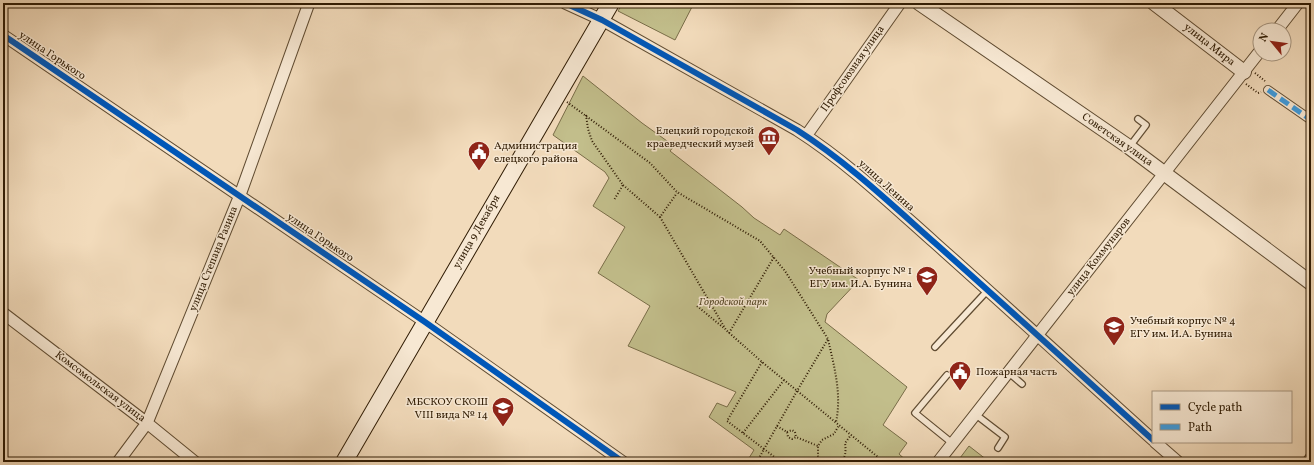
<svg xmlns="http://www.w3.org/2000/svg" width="1314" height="465" font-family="Vollkorn,serif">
	<rect width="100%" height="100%" fill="#f2dbbb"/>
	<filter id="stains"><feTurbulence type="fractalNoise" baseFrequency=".005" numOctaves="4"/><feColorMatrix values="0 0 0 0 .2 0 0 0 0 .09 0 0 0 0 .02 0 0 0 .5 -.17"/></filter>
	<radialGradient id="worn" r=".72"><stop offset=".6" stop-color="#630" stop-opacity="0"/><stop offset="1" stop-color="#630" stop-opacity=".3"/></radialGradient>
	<path fill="#c2be8b" stroke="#796d48" d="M623,3H694L675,40L618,11Z
		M583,76L642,123L674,146L670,151L742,207L754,218L780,235L784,229L859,280L827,314L825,322L907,387L883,425L907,443L899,454L908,462H749V458L754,450L709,417L717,403L727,407L736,392L628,346L650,306L598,273L625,227L593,206L609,178L605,172L553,135Z
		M969,446L987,460L990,458L997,462H957Z"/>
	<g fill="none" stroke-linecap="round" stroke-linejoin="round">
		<g stroke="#604c32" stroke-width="8">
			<path id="service" d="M1130,146L1146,125L1138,119
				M935,347L988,290
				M1008,372L1022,384
				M947,375L915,413L952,443
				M975,414L1005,437L998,448"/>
		</g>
		<g stroke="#604c32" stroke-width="10">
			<path id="pedestrian" d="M1268,90L1311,120"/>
		</g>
		<g stroke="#604c32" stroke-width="13">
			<path id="minor" d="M565,3L602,20L797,130C847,162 890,203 935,243C1008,308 1080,374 1153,440
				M1277,30L1298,3
				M3,35L425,322L623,462
				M806,136L900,3
				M3,313L147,423L195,462
				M1155,442L1178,462
				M118,462L147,423L240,195L309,3
				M938,462L1260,51
				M1308,462L1311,458"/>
		</g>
		<g stroke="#604c32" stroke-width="16">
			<path id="tertiary" d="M919,3L1129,147L1311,283
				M1154,3L1244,72"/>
		</g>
		<g stroke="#301c04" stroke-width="18">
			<path id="secondary" d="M344,462L611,3"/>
		</g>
		<path stroke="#301c04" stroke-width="2" stroke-dasharray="1 2" stroke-linecap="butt" d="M1255,73L1265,81
			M1246,84L1258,93L1261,92
			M567,102L650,163L677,192L760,241L785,271L828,339
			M586,115L588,129L592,141L623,185L614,200
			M623,185L660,217L677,193
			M660,217L726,330L762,362L884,462
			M697,306L725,329
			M729,333L774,257
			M777,426L787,432L788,437L792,439L796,437L818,446
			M787,432L792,430L795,432L796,437
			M743,433L784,380
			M757,462L764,449L727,421L762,362
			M781,462L764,449L797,391L828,339C834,366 842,394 836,422
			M821,462L818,456V446L822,440L834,434L839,425
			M841,462C846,456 846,451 845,443L851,435"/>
		<use href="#service" stroke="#f7e8d3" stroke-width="5.5"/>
		<use href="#pedestrian" stroke="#f7e8d3" stroke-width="8"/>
		<use href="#minor" stroke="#f7e8d3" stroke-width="11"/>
		<use href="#tertiary" stroke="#f7e8d3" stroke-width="14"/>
		<use href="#secondary" stroke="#f7e8d3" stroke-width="16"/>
		<path stroke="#3e9bdd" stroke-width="5" stroke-dasharray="10 5" stroke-linecap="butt" d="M1268,90L1311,120"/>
		<g stroke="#f7e8d3" stroke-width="8">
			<path id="cycleway" d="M565,3L602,20L797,130C847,162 890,203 935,243C1008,308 1080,374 1153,440
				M3,35L425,322L623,462"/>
		</g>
		<use href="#cycleway" stroke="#0057b8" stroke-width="6"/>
	</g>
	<defs>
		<g id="museum-pin" transform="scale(1.15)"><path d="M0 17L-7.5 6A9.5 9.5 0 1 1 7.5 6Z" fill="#8f2418" stroke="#f7e8d3"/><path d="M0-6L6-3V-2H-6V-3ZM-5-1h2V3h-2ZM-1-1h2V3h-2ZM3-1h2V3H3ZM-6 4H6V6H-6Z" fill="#fff"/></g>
		<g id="civic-pin" transform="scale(1.15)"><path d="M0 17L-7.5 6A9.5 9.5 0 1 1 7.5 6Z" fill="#8f2418" stroke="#f7e8d3"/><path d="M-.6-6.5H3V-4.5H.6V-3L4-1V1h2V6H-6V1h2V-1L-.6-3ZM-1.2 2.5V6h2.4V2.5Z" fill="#fff"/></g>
		<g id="university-pin" transform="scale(1.15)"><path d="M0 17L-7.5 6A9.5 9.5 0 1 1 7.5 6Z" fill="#8f2418" stroke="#f7e8d3"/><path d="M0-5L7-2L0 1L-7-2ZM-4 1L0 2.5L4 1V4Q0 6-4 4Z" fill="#fff"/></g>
		<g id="school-pin" transform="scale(1.15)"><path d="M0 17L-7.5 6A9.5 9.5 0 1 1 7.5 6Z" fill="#8f2418" stroke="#f7e8d3"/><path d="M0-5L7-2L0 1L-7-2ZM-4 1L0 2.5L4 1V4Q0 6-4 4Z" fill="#fff"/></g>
	</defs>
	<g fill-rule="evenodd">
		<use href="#museum-pin" x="769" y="137"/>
		<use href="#civic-pin" x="479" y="152"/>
		<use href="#university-pin" x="927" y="277"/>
		<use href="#university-pin" x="1114" y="327"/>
		<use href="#civic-pin" x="960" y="372"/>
		<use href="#school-pin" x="503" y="408"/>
	</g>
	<g text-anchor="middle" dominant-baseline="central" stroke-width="3" stroke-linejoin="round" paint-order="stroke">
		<g font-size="11" fill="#301c04" stroke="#f7e8d3">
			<text transform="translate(1209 45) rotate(38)">улица Мира</text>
			<text transform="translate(52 56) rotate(34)">улица Горького</text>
			<text transform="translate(853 69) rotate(-55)">Профсоюзная улица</text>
			<text transform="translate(1117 140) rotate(35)">Советская улица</text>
			<text transform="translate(886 186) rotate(42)">улица Ленина</text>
			<text transform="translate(477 232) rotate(-60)">улица 9 Декабря</text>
			<text transform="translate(320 238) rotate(34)">улица Горького</text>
			<text transform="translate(1099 257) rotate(-52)">улица Коммунаров</text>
			<text transform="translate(214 259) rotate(-68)">улица Степана Разина</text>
			<text transform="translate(100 387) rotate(37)">Комсомольская улица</text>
		</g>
		<g font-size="11" fill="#301c04" stroke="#f7e8d3" text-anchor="end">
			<text x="754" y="131">Елецкий городской<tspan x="754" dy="13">краеведческий музей</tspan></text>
			<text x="494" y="146" text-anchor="start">Администрация<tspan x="494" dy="13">елецкого района</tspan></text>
			<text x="912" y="271">Учебный корпус № 1<tspan x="912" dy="13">ЕГУ им. И.А. Бунина</tspan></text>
			<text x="1130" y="321" text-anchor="start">Учебный корпус № 4<tspan x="1130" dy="13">ЕГУ им. И.А. Бунина</tspan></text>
			<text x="976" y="372" text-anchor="start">Пожарная часть</text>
			<text x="488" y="402">МБСКОУ СКОШ<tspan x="488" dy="13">VIII вида № 14</tspan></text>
		</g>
		<g font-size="11" font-style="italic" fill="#5c4d2c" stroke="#f7e8d3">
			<text x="733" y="302">Городской парк</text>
		</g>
	</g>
	<rect width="1314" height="465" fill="none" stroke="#f2dbbb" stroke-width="16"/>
	<rect x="4" y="4" width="1306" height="457" fill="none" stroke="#301c04" stroke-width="2"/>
	<rect x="8" y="8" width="1298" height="449" fill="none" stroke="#301c04"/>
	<rect x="1152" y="391" width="140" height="52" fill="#f7e8d3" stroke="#a79680"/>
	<rect x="1160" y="404" width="20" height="6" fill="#0057b8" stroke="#a79680"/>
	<text x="1188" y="411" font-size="12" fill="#301c04">Cycle path</text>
	<rect x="1160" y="424" width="20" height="6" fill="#3e9bdd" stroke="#a79680"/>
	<text x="1188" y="431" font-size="12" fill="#301c04">Path</text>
	<g transform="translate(1272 42) rotate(299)"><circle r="19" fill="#f7e8d3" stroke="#a79680"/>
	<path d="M0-3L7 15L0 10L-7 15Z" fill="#8f2418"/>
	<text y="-6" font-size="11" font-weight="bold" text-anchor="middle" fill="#301c04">N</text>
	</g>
	<rect width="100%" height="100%" filter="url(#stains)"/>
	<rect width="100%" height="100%" fill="url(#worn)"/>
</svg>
